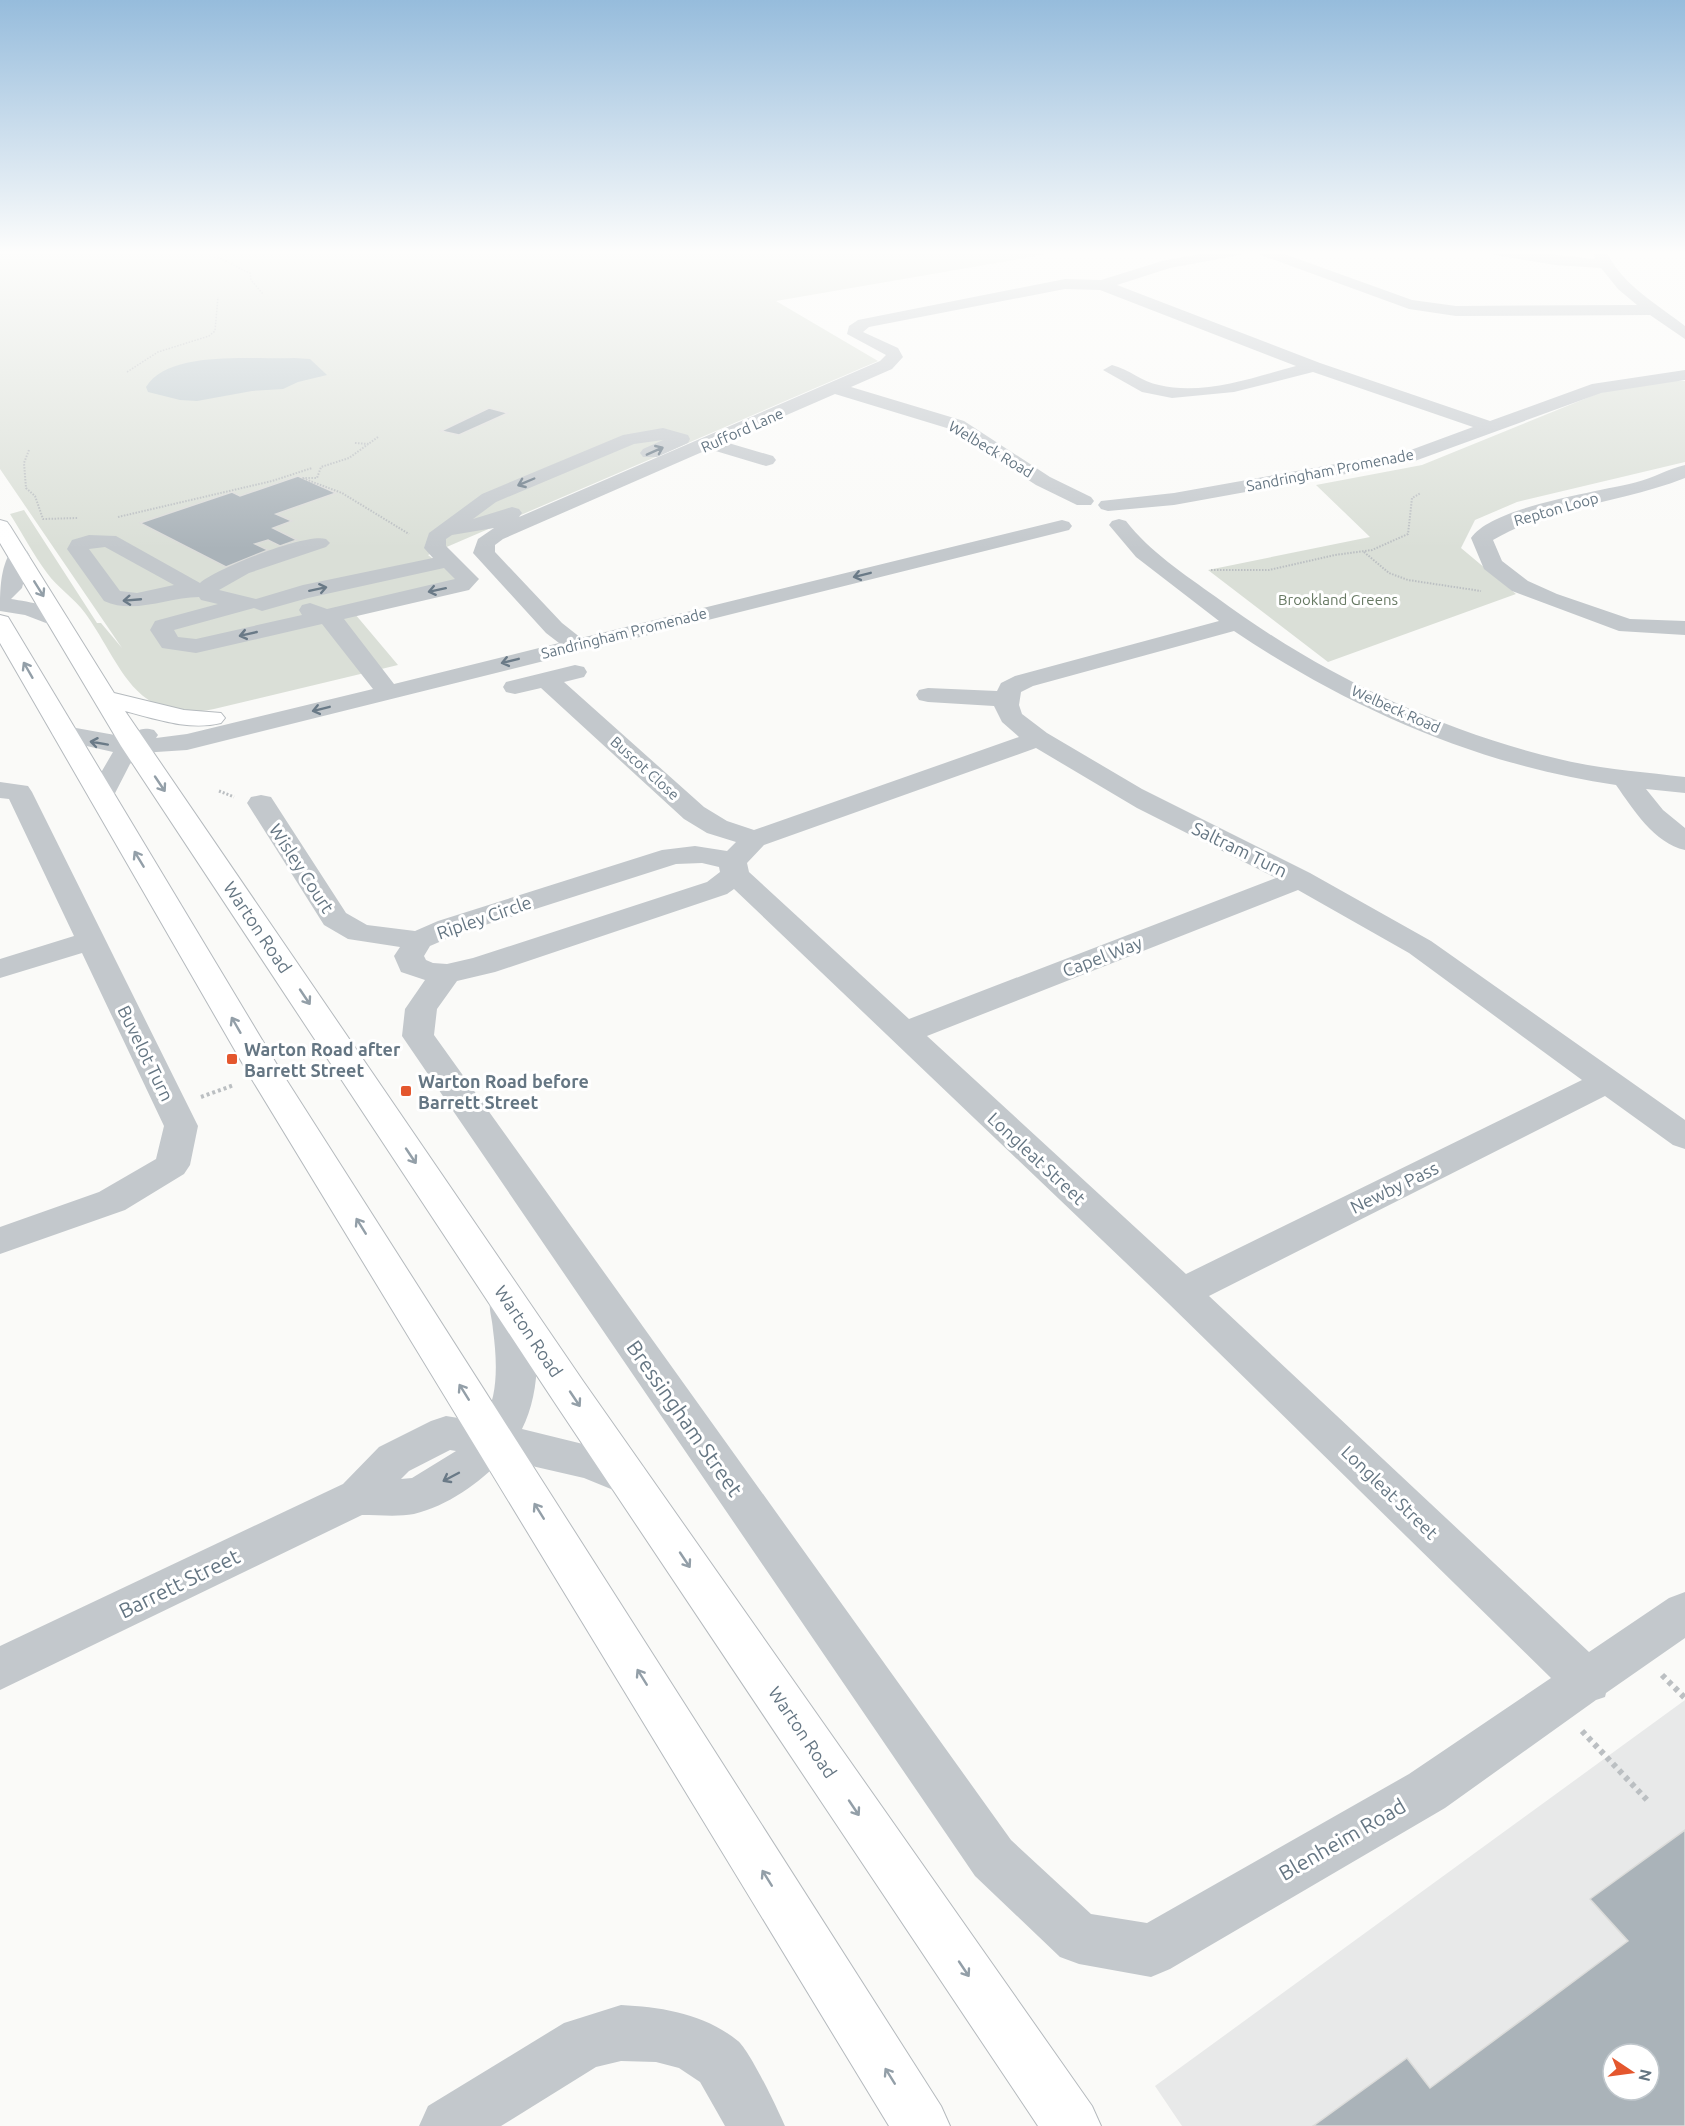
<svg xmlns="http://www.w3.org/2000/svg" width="1685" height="2126" font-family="Ubuntu,sans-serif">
	<rect width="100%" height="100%" fill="#fafaf8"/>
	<path fill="#e8e9e9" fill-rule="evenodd" d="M1685,1700V2126H1182L1155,2086ZM1613,2054H1649V2090H1613Z"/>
	<path fill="#dadfd7" d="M0,251H1065L776,301L878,361L428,555L468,585L355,614L398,665L214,709C133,725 122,664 85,613C74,598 58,588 47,573C33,554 22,533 10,514L24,510L97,623H101L122,648L0,469Z
		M1658,381H1685V462L1517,502L1475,520L1461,548L1516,594L1328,662L1208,570L1370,537L1316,485L1422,465L1599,393Z"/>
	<path fill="#bbc7cb" d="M294,358L310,359L327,375L298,382L283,389L252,391L197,401L180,400L148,392L146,387C169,349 255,360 294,358Z"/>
	<path fill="#aab3b9" stroke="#dcdcda" stroke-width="1.5" fill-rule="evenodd" d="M489,408L508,413L459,435L441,431Z
		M298,476L336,493L276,514L292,521L273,528L297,540L280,546L268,540L255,544L268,550L226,567L140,523L232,492L240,496Z
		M1685,1830V2126H1313L1407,2058L1430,2088L1628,1941L1590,1899ZM1613,2054H1649V2090H1613Z"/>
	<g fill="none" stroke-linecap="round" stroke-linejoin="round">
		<g stroke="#b5babe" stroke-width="2">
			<path id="major" d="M0,520L7,522L10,526L114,693L184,710L221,713L225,718L221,723C189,731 156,719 125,711L583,1381L1092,2106L1101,2126H1038L555,1403L121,746L0,543Z
				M0,615L8,617L11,622L282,1073L941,2106L950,2126H889L248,1073L0,643Z"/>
		</g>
		<path stroke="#bbbfc2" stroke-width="1.5" stroke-dasharray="1.5 1.5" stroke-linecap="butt" d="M214,257C229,260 236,268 250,273L251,280L263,294
			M127,372L158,352L209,336L215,331L218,297"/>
		<path stroke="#bbbfc2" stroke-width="2" stroke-dasharray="1.5 1.5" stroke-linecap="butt" d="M378,437L349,458L321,467L317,478H302L342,493L409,534
			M355,443L369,444
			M29,450L24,463L26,488L35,496L43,519L78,518
			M118,517L272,481L312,468
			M1364,552L1389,573L1408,580L1481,591
			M1211,570H1269L1335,555L1372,550L1408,534L1412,498L1421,493"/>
		<path stroke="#bbbfc2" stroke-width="3" stroke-dasharray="2 2" stroke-linecap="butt" d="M219,791L234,797"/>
		<path stroke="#bbbfc2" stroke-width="4" stroke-dasharray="3 3" stroke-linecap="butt" d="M201,1097L234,1085"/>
		<path stroke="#bbbfc2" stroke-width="6" stroke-dasharray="4.5 4.5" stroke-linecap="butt" d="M1662,1675L1685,1698
			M1582,1731L1647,1800"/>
		<path fill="#c3c8cc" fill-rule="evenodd" d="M1216,251H1247L1240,255L1170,268L1117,285L1320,363L1490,421L1592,384L1685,370V380L1601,393L1412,462L1174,505L1108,511L1101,509L1098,505L1101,501L1174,493L1408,451L1473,427L1313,372L1234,392L1172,398L1142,392L1103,370L1112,365C1129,369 1142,382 1159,385C1203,396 1254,377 1296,366L1100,290L1065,289L869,327L863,332L898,348L903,357L892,369L851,387L964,421L1050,477L1091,497L1094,501L1091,505H1077L1036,485L950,429L835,394L725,442L773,456L776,460L773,464L766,466L709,449L503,539L495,545V552L562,623L581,638L1062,520L1069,522L1072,526L1069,530L187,750L141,753L130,764L111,801L101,803L91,801L88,795L113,752L56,739L52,734L56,729L65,726L126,737C137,732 140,726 154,730L158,735L156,738L187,734L373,689L322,624L196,653L162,648L150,630L155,621L218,604L201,600L199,597C167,597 135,615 104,601L67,549L72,540L89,535L116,536L200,583C218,568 305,533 326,539L330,543L326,547L249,573L219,590L256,599L303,585L433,558L424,548L429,533L482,494L623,435L663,428L688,435L690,439L688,443L657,457H643L640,453L643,449L663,440L634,444L496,502L473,519L512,507L519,509L522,513L519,517L880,361L886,355L847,334L849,326L858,320L1065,279L1101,280L1162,261ZM494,528L478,539L473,553L546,633L559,643L394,684L344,619L469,590L479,579L446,546V539L452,535ZM105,547L174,585L137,593L120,591L89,549ZM444,568L455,579L327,609L310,603L302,605L299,610L302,615L196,639L178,637L174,630L254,608L262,611L308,598Z
			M1256,251H1276L1412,300L1456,306L1637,305L1618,289L1601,268L1555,265L1495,255L1488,251H1521L1595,259L1592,251H1606C1622,285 1657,304 1685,326V339L1650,315L1456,316L1409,309L1258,254Z
			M1685,465V478C1619,504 1556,504 1493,540L1502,561L1528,581L1557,594L1630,619L1685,621V635L1619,631L1512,591L1484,569L1471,538C1493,506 1599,492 1637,482C1653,478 1668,469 1685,465Z
			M1119,519L1126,521C1150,552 1184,574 1216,597C1317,672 1436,730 1559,759C1600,769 1643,772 1685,777V793L1646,789L1663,810L1685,828V850C1654,843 1633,809 1616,785C1478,765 1349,708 1234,631L1033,686L1021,692L1019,705L1022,714L1047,733L1142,789L1310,873L1431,941L1685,1120V1149L1673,1145L1605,1096L1209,1296L1589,1652L1669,1598L1685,1592V1638L1606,1693L1605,1697L1596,1700L1445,1808L1170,1969L1151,1977L1079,1964L1060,1957L975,1876L402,1036L405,1009L425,980L401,972L394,956L400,947L348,939L324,925L247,803L251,797L261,795L271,797L346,913L367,925L415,931L438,921L662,850L695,846L727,851L736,842L707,833L684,819L541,688L515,694L506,692L503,687L506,682L575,665L584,667L587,672L584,677L564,682L704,807L727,821L754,830L1019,737L1002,722L994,706L928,702L919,700L916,695L919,690L928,688L997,691L1001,683L1015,676L1219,621L1136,557L1109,525L1112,521ZM1036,748L1137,808L1276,878L909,1019L749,872L747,863L764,845ZM702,863L719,867L720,872L707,882L473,958L447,964L433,963L426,960L424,956L430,946L460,933L676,864ZM734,889L1168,1303L1551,1678L1409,1774L1147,1923L1091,1914L1011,1840L434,1035L437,1009L457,981L495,972L727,894ZM1298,890L1409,953L1582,1080L1186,1274L927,1036Z
			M19,550L27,551L30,556L22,588L11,599C29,602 60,606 70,621L67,626L59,628L25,615L0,611C0,592 0,568 11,551Z
			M0,782L28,786L32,792L198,1126L190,1165L184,1174L125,1210L0,1254V1227L99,1192L156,1159L164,1126L82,953L0,978V959L74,936L9,799L0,798Z
			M507,1286L521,1290C542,1328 542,1390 522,1429L591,1446L643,1466L649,1478L643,1490L628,1496L584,1478L502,1459C480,1483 447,1506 414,1514C398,1517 379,1515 362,1515L0,1690V1646L343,1484L379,1447L431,1421L446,1416L483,1422C499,1396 497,1360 493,1330C492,1315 486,1304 493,1290ZM450,1450L456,1451L412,1478L401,1479L409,1471Z
			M621,2005C662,2007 705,2014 738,2041C750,2051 778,2110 785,2126H725L700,2082L679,2068L656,2062L621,2061L596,2067L501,2126H419L428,2106L564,2023Z"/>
		<use href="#major" fill="#fff" fill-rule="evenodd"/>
	</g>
	<defs><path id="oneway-shaft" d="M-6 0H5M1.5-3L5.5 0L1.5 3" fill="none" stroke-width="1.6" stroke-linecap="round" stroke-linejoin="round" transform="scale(1.5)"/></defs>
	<g stroke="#6a7a87">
		<use href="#oneway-shaft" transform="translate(655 451) rotate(-24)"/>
		<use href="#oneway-shaft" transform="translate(526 482) rotate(157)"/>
		<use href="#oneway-shaft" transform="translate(862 575) rotate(166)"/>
		<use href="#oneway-shaft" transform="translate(318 589) rotate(-12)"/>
		<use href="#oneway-shaft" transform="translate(437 590) rotate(168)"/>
		<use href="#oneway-shaft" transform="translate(132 600) rotate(175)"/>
		<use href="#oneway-shaft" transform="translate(248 634) rotate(167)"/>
		<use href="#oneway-shaft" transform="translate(510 661) rotate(166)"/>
		<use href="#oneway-shaft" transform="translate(321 709) rotate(166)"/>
		<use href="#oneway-shaft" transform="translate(99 743) rotate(-170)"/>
		<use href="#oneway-shaft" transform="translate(451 1477) rotate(152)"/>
	</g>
	<g stroke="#939fa8">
		<use href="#oneway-shaft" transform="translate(39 589) rotate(58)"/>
		<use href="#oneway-shaft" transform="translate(28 670) rotate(-120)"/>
		<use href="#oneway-shaft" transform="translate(160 784) rotate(56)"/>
		<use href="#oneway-shaft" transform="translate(139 859) rotate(-121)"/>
		<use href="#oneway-shaft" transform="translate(305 997) rotate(56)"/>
		<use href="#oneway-shaft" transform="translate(236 1025) rotate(-120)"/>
		<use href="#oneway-shaft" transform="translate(411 1156) rotate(56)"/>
		<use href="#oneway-shaft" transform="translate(361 1226) rotate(-122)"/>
		<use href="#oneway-shaft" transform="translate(464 1392) rotate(-122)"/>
		<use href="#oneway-shaft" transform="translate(575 1399) rotate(56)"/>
		<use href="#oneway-shaft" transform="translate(539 1511) rotate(-122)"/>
		<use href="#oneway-shaft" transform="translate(685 1560) rotate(56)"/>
		<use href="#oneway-shaft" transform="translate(642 1677) rotate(-122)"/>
		<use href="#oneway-shaft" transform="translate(854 1808) rotate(56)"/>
		<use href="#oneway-shaft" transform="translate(767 1878) rotate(-122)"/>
		<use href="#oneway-shaft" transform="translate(964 1969) rotate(56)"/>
		<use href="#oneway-shaft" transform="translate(890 2076) rotate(-122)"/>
	</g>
	<linearGradient id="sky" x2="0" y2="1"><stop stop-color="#96bcdc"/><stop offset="0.46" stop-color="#fdfdfc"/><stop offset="1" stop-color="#fdfdfc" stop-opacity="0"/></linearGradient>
	<rect width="1685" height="549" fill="url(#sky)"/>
	<g fill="#e4572e" stroke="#fff" stroke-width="2">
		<rect x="226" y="1053" width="12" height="12" rx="3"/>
		<rect x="400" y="1085" width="12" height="12" rx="3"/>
	</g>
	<g text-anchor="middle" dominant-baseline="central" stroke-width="6" stroke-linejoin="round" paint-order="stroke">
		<g font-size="15" fill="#657683" stroke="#fff">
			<text transform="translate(742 430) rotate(-24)">Rufford Lane</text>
			<text transform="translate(991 449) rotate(31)">Welbeck Road</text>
			<text transform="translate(1330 470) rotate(-11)">Sandringham Promenade</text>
			<text transform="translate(1556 509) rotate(-16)">Repton Loop</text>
			<text transform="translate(624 633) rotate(-14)">Sandringham Promenade</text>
			<text transform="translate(1396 709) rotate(24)">Welbeck Road</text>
			<text transform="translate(645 768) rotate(42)">Buscot Close</text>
		</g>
		<g font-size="15" fill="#687a64" stroke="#fff">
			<text x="1338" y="599">Brookland Greens</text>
		</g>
		<g font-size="18" fill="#657683" stroke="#fff">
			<text transform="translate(1240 849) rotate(26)">Saltram Turn</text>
			<text transform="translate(302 868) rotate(57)">Wisley Court</text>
			<text transform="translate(484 917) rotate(-19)">Ripley Circle</text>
			<text transform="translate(258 927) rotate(56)">Warton Road</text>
			<text transform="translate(1102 956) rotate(-21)">Capel Way</text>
			<text transform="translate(146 1053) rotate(64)">Buvelot Turn</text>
			<text transform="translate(1037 1158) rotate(43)">Longleat Street</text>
			<text transform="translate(1394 1187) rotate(-26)">Newby Pass</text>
			<text transform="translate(529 1331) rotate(56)">Warton Road</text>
			<text transform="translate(1390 1492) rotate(44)">Longleat Street</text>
			<text transform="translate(803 1732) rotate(56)">Warton Road</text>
		</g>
		<g font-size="18" font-weight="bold" fill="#657683" stroke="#fff" text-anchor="start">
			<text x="244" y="1049">Warton Road after<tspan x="244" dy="21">Barrett Street</tspan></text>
			<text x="418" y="1081">Warton Road before<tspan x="418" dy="21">Barrett Street</tspan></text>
		</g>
		<g font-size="21" fill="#657683" stroke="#fff">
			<text transform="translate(685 1418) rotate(55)">Bressingham Street</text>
			<text transform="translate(179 1583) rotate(-26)">Barrett Street</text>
			<text transform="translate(1342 1839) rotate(-30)">Blenheim Road</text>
		</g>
	</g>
	<g transform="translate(1631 2072) rotate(103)"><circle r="28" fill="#ffffff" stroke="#c1c8cd" stroke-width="1.5"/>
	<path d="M0-4.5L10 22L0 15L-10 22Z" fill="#e4572e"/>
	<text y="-9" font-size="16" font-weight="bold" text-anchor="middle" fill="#657683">N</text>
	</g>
</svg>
